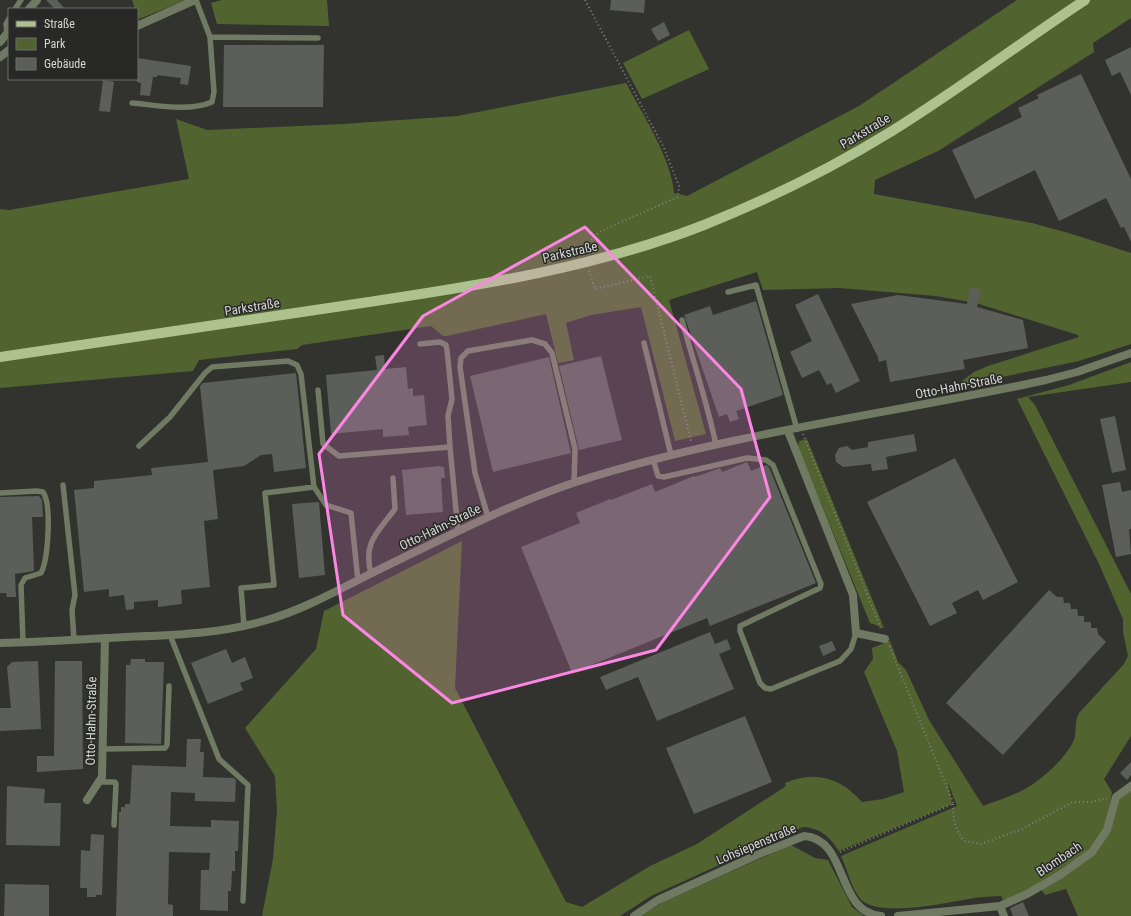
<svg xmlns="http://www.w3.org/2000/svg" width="1131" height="916" font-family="'Roboto Condensed',sans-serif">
	<rect width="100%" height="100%" fill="#32332f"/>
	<path fill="#51642f" d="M132,0H186L139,19L137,9H135Z
		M222,0H327L329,26L217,24L211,3Z
		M1017,0H1131V18L1093,43L1094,52L938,151L875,180L874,194L1032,223L1072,234L1131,253V344L1079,361L954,387L974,372L988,366L1079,337L1078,335L976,303L936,296L839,288L763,290L757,272L669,300L706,434L675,441L641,307L591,315L566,323L574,360L558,363L546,314L447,336H443L431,326L302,345L297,349L199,360L193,371L0,388V209L9,210L189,179L176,119L207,130L343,124L457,116L626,83C642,113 672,160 674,193L687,196L859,106Z
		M689,30L709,69L642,99L623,63Z
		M1131,362V382L1028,397L1035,405L1131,594V736L1104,779L1112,792C1110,804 1109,817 1104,828C1091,861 1035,889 1003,900L1001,896C992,896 982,897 973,898C948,903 885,916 864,902C852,893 848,870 841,856L957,806L948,783L952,804L839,851C830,837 821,828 803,827L651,896L620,916H262L273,859L277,811L275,776L245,728L316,649L324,611L462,541L455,688L566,902L582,907L650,866L697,844L786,786L785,783C816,770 841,778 862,802L883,799L904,792L897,751L864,672L873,659L872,648L890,641L898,662L906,670L929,720L983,806C996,801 1010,797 1023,790C1039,782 1065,759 1073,742C1078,733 1073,724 1079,713L1124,664L1128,656L1123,632V619L1099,564L1017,399L1069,385Z
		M807,439L884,628L870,623L798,447L799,441Z
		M1131,789V916H1078L1066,889L1045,895L1041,889L1099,847L1117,798Z
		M791,845L815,858L828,860L852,907L864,916H641L663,902Z"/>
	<path fill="#5c5e59" d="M46,0H57L65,9H55Z
		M611,0H645L644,13L610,10Z
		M664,22L670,35L658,41L651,29Z
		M224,45H324L323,107H223Z
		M1131,47V95L1120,72L1112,76L1105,60Z
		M137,58L191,66L188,85L180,84L181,78L157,75V77H153L150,96L140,95L141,83L137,82Z
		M1081,74L1131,179V242L1124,227L1121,228L1106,198L1059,221L1035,170L975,199L952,150L1022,117L1018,108L1039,98L1037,95Z
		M103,80L114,82L110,112L99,111Z
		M970,287L981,290L977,307L1023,320L1028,348L963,360L965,369L890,382L886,360L879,362L878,357L851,304L898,295L967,304Z
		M818,294L860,381L836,393L831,383L827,385L819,370L802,378L790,352L812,341L795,305Z
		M756,301L783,395L736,411L739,419L730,422L727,414L719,417L684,315L710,306L713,315Z
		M384,355L385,369L406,367L408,389L413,388V396L424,395L427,425L408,427L409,435L383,437V429L331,434L326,375L377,370L375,356Z
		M601,356L622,440L579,450L559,366Z
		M549,357L571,453L493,472L470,376Z
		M296,373L306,468L274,472L272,454L261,455L244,466L213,470L218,519L204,521L210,587L181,590L182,604L158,607V600L134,602V609L126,610L124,595L109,597V589L84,592L74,490L94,488V481L152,475L151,468L208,462L200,386L203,383Z
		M1115,416L1126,470L1112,473L1100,419Z
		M914,434L917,451L886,457L888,469L872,471L871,464L843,467L836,462L835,455L839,448L847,446L852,450L868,447V442Z
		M955,458L1018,582L983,600L978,590L952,603L957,613L930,626L867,502Z
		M747,462L751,471L766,465L769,467L816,583L710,626L707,618L572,673L521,547L580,523L576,513L610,499L611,500L652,484L655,492L694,476L695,477L720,468L722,472Z
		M439,466L444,467L445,478H441L443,512L406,515L402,470Z
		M1120,482L1122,492L1131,490V529H1129L1131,554L1116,557L1102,485Z
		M39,496L42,500L43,517H32L34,571L15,574L16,597H7L6,593H0V497Z
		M319,502L325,575L299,578L292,504Z
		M1049,590L1057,597H1063L1064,603H1070L1071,609H1077L1078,616H1084V622H1091V628H1097L1098,634L1106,642L1003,755L946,703Z
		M710,632L715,644L727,639L731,649L719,654L734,689L657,721L638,677L606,690L600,677Z
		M832,641L836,650L823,656L819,646Z
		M226,649L232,663L245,657L253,678L240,683L243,690L208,704L191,663Z
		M131,659H145V662H164L161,744L125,743L126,665H130Z
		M38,661L41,729L0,731V708H11L7,667L12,662Z
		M55,661H82L83,769L37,772V756H54Z
		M745,716L772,782L694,814L666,748Z
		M187,739H201L200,752H204L203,777L234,778L236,780L235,802L195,801V793L171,792L170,826L211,827V820L239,821L238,851H235V871H232L231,891H228V911L200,910L201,870H209L210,853L169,852L168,904L173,905V916H116L119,812H121V807H125V804H130L132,765L186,767Z
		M1131,762V775L1127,780L1120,773Z
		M7,786L45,789L44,803H61L60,846L6,845Z
		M91,834L104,835L102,895H96V897H87V888H80L81,850L90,851Z
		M5,884L49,885V916H4Z
		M1023,902L1029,916H1013L1010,908Z"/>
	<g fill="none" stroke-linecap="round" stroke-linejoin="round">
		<path stroke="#82837f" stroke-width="2" stroke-dasharray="1 3" stroke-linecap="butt" d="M585,0L664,148L679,186L678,197L601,231L587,244L586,253
			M589,271L595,289L650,276L691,441
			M803,434L881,629
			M953,804C953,819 955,829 964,841L981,844L1020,830L1073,802H1091L1107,798
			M840,852L953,804V802L889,645"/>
		<path stroke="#707a62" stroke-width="5.5" d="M15,9L21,0
			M7,34L6,24L9,19
			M210,37L318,38
			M132,103C156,105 189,112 212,102L214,92L210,37L196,0
			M728,292L756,285L797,429
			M682,320C693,361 707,402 716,445
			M644,343L671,455
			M420,344L440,342L446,345L447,350L452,399L448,416L450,447
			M318,390L323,444L339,456L450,447L458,531
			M139,446L170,417L205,373L212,367L288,361L297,365L301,374L314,487
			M653,459L658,476L664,477L747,458L766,460L773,465L821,584L820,588L740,626V631L760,683L765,688L771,689L840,661L851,649L856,633
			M63,485L75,595L72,610L74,640
			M0,493L37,491L43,492C52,505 48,560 41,573L25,578L21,585L23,642
			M488,517L475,473L460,367L461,358L468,351L532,340L545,344L552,353L575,449L574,483
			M371,574C363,542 377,533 395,509L393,478
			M244,626L241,588L274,585L265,493L314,487L326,505L351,513L358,581
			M170,635L219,759L248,785L243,901
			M103,749L165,748L167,745L169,686
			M100,782H115L116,784L114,825"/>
		<path stroke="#707a62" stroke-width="8" d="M29,9L37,0
			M137,26L195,0
			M0,42L9,31
			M0,57L9,50
			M788,431L853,595L856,633L885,639
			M0,643C42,642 84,639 126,637C173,635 221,634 267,620C305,609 340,589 376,571C442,539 507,505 576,482C729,433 890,414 1046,380L1077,372L1131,353
			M87,800L102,777L105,638
			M1000,906L1004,916
			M634,916L658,900L757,855L804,836C849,839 835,912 881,916
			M898,916L1000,906L1027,894L1060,875L1092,852L1107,830L1116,797L1131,786"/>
		<path stroke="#adc28f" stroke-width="10" d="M0,357C123,339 246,321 369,302C483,285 597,267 704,225C769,199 832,168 892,131C958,90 1020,43 1085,0"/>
	</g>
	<path fill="#fc86e3" fill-opacity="0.2" stroke="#fc86e3" stroke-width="3" stroke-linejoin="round" d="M585,227L741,389L770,497L656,650L452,703L343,615L319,454L423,316Z"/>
	<g text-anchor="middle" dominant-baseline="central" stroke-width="3" stroke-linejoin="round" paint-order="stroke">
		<g font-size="13" fill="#d5d6d3" stroke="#282926">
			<text transform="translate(865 131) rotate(-31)">Parkstraße</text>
			<text transform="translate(570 252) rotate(-13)">Parkstraße</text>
			<text transform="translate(252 307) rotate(-9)">Parkstraße</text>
			<text transform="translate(959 386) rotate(-11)">Otto-Hahn-Straße</text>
			<text transform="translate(440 527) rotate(-26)">Otto-Hahn-Straße</text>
			<text transform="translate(91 721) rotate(-89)">Otto-Hahn-Straße</text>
			<text transform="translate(756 844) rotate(-23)">Lohsiepenstraße</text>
			<text transform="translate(1059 859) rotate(-34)">Blombach</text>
		</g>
	</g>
	<rect x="8" y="8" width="130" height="72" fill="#282926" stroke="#6d6e6b"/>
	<rect x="16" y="21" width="20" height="6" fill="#adc28f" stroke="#6d6e6b"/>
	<text x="44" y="28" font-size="12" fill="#d5d6d3">Straße</text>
	<rect x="16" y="38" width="20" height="12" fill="#51642f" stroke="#6d6e6b"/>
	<text x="44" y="48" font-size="12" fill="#d5d6d3">Park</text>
	<rect x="16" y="58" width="20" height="12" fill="#5c5e59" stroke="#6d6e6b"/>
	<text x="44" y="68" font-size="12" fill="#d5d6d3">Gebäude</text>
</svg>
